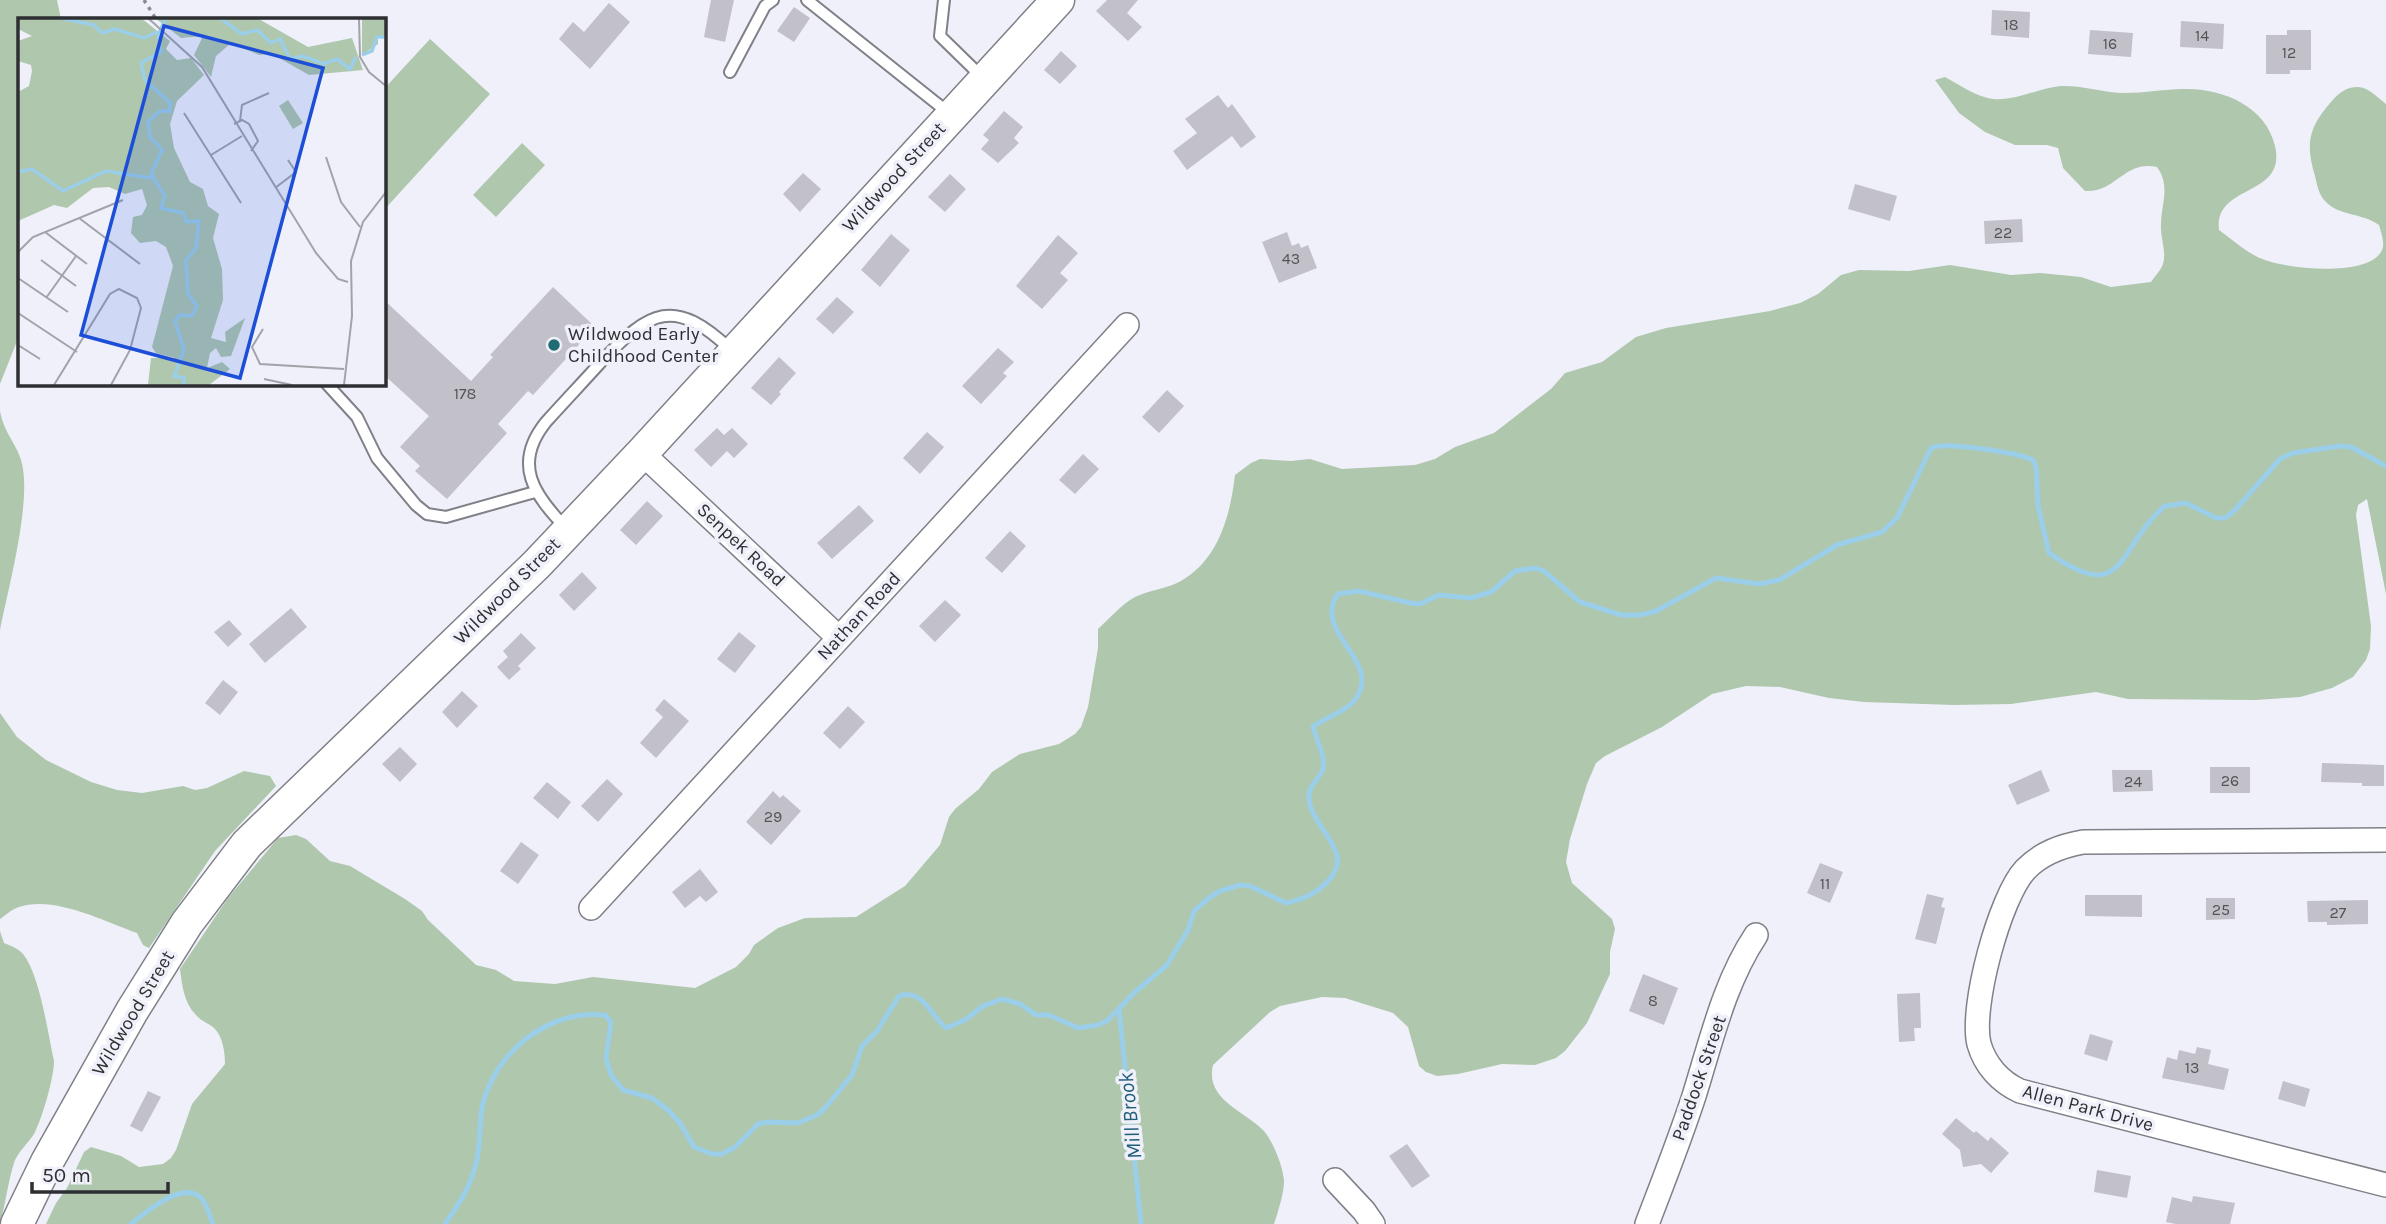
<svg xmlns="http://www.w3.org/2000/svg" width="2386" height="1224" font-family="Karla,sans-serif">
	<rect width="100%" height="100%" fill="#eff0f9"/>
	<path fill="#afc7ad" d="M0,0H57L61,19H19V336L0,384Z
		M430,39L490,94L383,211V90Z
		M1945,77C1960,85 1976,97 1993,99C2016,101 2039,88 2061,86C2082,85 2104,93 2125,93C2145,93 2164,89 2184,89C2222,88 2266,106 2275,146C2287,198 2214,183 2219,230C2233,240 2249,255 2265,260C2289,269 2366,277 2381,252C2386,244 2381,233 2379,225C2363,213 2338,216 2325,201C2319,195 2317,185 2315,176C2305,143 2309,127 2331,102C2339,93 2346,87 2358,87C2368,87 2378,98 2386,104V594L2367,499L2358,505L2356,515L2371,626L2370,649L2366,660L2353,677L2332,688L2300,697L2256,700L2128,699L2096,692L2011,704L1954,705L1864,702L1829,698L1780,687L1746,686L1712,694L1662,727L1605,756L1596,763L1587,784L1570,839L1566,862L1572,883L1612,919L1615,929L1610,952V974L1587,1023L1565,1051L1556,1058L1535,1065L1502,1064L1458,1074L1437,1076L1426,1072L1419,1066L1408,1027L1393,1013L1345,998L1322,997L1280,1006L1270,1012L1213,1065C1205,1099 1243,1110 1263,1130C1273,1141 1283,1166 1284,1181C1284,1194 1278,1211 1274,1224H46L56,1203L67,1188L84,1152L91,1147L121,1156L139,1167L163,1164L171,1158L176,1150L192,1104L225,1064C225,1053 223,1036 214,1028C208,1023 201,1021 196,1015C184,1003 182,985 180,969L228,898L278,838L296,835L306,839L330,861L350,866L405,899L422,911L428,920L476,965L496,970L514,981L555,984L593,977L695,988L736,967L749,954L754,945L778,928L805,918L856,917L905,886L940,845L949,817L955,809L979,789L992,772L1020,754L1059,744L1075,734L1081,727L1088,707L1098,648V629C1109,619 1122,604 1135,597C1149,590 1166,589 1181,581C1219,559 1230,516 1235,475L1251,463L1260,459L1291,461L1310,459L1342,469L1415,465L1435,459L1455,447L1494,433L1551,389L1565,373L1602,362L1636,337L1666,328L1770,311L1800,303L1818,294L1841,275L1859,270L1909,271L1950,265L2011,275L2040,273L2081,277L2111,287L2151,282C2155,276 2161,270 2163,264C2167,251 2160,238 2161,225C2161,204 2171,186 2157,167C2124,160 2116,193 2085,191L2063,168L2058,148L2047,145H2015L1985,132L1959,113L1935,80Z
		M522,143L545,165L496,217L473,195Z
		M0,411C4,433 15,441 21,460C33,498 8,589 0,630Z
		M0,713L17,737L46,760L91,782L117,790L142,793L183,786L195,790L207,788L244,771L270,776L276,786L215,851L149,948L143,945L137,933C104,921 53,895 19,907C12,909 6,915 0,919Z
		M0,931L4,943C11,946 18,948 23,954C40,975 48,1034 54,1061C54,1078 42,1119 34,1134C28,1143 20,1150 15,1160C8,1180 6,1203 0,1223Z"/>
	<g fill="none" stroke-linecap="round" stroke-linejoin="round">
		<path stroke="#9bcee9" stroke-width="5" d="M1119,1008L1141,1224
			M131,1224C146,1212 183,1180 201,1198C208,1205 209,1216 213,1224
			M445,1224C459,1203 468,1192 475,1167C482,1146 478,1124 483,1103C497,1050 550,1009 605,1015L611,1022L606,1058L611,1075L623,1090L652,1098L668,1110L680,1123L694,1147L712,1154H722L735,1147L758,1124L767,1122L798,1123L817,1115L825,1108L852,1075L862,1046L877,1031L899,996C924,989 930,1015 946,1028L965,1020L983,1006L1002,999L1020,1004L1036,1015H1049L1078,1028L1098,1025L1107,1021L1135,992L1167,965L1188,930L1194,911L1210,897L1220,891L1240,885L1250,886L1286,903C1304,899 1316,894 1329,880C1356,851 1310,827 1309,798C1308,785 1319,780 1323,769C1326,757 1316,739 1313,727C1325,717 1344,713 1354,701C1386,661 1310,633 1338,594L1359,591L1410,603L1420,604L1439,595L1471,598L1491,592L1515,571L1535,568L1544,571L1580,602L1621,615H1641L1656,611L1716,578L1759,584L1779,580L1837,545L1882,532L1897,518L1931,448C1944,441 2019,453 2033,460L2036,467L2038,506L2049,553C2127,608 2116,547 2165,506L2186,503L2216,518H2225L2235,510L2280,459L2293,453L2340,446L2351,447L2386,466"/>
	</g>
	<path fill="#c2c0c9" d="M711,0H734L725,42L704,37Z
		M1107,0H1138L1127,13L1142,27L1128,41L1096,11Z
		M609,3L630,22L590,69L559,39L573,22L584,32Z
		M794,7L810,18L794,42L777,31Z
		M1992,10L2030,12L2029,38L1991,35Z
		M2181,21L2224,24L2223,49L2180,47Z
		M2090,30L2133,33L2131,57L2088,54Z
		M2287,30H2311V70H2290V74H2266V35H2287Z
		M1061,51L1077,66L1060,84L1044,70Z
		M1218,95L1228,108L1232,104L1256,137L1241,148L1232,136L1187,170L1173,151L1197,133L1185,119Z
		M1004,111L1023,127L1014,138L1019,143L998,163L981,149L989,140L983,135Z
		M803,173L821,189L800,212L783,194Z
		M950,174L966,189L945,212L928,197Z
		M1855,184L1897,196L1890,221L1848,209Z
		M2022,219L2023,242L1985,244L1984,221Z
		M1287,232L1292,246L1299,243L1301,248L1308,245L1317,268L1279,283L1262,242Z
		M891,234L910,250L880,287L861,270Z
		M1058,235L1078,253L1060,273L1068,280L1042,309L1016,286Z
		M553,287L595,327L533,395L528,391L498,424L507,433L447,499L415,471L420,466L400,447L429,416L383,374V299L471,381L493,357L490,355Z
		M837,297L854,312L833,334L816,319Z
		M998,348L1014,362L1003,373L1007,376L981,404L962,386Z
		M779,357L796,373L779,392L781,394L771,405L751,388Z
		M1167,390L1184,406L1159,433L1142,417Z
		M717,428L724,435L732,428L748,444L734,458L727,451L711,467L694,450Z
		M927,432L944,447L920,474L903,458Z
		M1083,454L1099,469L1075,494L1059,480Z
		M647,501L663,516L636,545L620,530Z
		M859,505L874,521L832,559L817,543Z
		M1010,531L1026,546L1002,573L985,558Z
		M582,572L597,588L574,611L559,595Z
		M945,600L961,615L935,642L919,626Z
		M291,608L307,627L265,663L249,644Z
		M229,620L242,634L228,647L214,632Z
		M739,632L756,646L735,673L717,659Z
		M521,633L536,648L518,666L521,669L509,680L497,667L508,657L503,651Z
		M223,680L238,692L220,715L205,703Z
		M462,691L478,706L457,728L442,712Z
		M664,699L689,721L656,758L640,743L663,717L655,710Z
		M848,706L865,722L840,749L823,733Z
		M400,747L417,764L400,782L382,764Z
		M2322,763L2384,765V786H2362V783L2321,782Z
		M2210,767H2250V793H2210Z
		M2041,770L2050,791L2017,805L2008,785Z
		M2112,770H2152L2153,791L2113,792Z
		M607,779L623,794L598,822L581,806Z
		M547,782L571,802L558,819L533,798Z
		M773,791L780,798L783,795L801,811L771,845L746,822Z
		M521,842L539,855L518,884L500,871Z
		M1820,863L1843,872L1830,903L1807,893Z
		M700,869L718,892L706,902L700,896L685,908L672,892Z
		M1927,894L1944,898L1941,907L1945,908L1936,944L1915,939Z
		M2085,895H2142V917L2085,916Z
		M2206,898H2235V919L2206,920Z
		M2368,900V924L2327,925V922H2308L2307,901Z
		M1643,974L1678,988L1664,1025L1629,1011Z
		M1920,993L1921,1028H1914L1915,1041L1899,1042L1897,994Z
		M2090,1034L2113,1041L2107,1061L2084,1054Z
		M2197,1047L2211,1050L2208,1064L2229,1069L2224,1090L2162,1078L2167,1057L2177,1060L2179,1050L2195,1054Z
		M2283,1081L2310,1089L2305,1107L2278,1099Z
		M148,1091L161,1097L142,1132L130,1126Z
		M1956,1118L1974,1133L1976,1131L1988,1141L1991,1137L2009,1153L1991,1173L1981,1164L1963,1167L1960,1150L1942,1134Z
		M1407,1144L1430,1176L1412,1188L1389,1156Z
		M2097,1170L2131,1176L2127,1198L2094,1192Z
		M2193,1196L2235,1203L2230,1224H2176L2166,1222L2172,1197L2192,1202Z"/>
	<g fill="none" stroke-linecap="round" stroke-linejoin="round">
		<g stroke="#7f8088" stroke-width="14">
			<path id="lane" d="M807,0L950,114
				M944,0L940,36L982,77
				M730,72L765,6L773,0
				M326,383L357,417L377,458L416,505L427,514L446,517L535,492
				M566,528C534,495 512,464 546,422C564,402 583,382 601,362C650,310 674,296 731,350"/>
		</g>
		<g stroke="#7f8088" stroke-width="26">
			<path id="street" d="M642,453L839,638
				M2386,840L2083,842C2061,846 2041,853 2025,870C2000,897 1970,1007 1979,1044C1985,1065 2000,1082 2020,1091L2386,1185
				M591,908L1127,325
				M1335,1180L1364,1211L1373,1224
				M1647,1224C1663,1182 1680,1139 1694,1096C1711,1042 1724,983 1756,935"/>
		</g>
		<g stroke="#7f8088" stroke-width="35">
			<path id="secondary" d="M17,1224L47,1162L132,1011L187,923L247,844L537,564L642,453L1058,0"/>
		</g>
		<path stroke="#8a8b91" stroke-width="3.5" stroke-dasharray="3.5 5" stroke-linecap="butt" d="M144,0L156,19"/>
		<use href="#lane" stroke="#fff" stroke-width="10"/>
		<use href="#street" stroke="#fff" stroke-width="23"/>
		<use href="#secondary" stroke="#fff" stroke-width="32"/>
	</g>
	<circle fill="#216b74" stroke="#eff0f9" stroke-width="2.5" cx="554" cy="345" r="7"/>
	<g text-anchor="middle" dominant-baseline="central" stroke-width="7" stroke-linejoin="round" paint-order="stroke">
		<g font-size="16" fill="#535358">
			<text x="2011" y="24">18</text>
			<text x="2202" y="35">14</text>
			<text x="2110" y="43">16</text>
			<text x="2289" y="52">12</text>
			<text x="2003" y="232">22</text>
			<text x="1291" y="258">43</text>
			<text x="465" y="393">178</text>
			<text x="2230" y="780">26</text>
			<text x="2133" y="781">24</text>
			<text x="773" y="816">29</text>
			<text x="1825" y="883">11</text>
			<text x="2221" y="909">25</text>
			<text x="2338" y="912">27</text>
			<text x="1653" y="1000">8</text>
			<text x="2192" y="1067">13</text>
		</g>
		<g font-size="19" fill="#2e2f32" stroke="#eff0f9">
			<text transform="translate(894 177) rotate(-47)">Wildwood Street</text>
			<text transform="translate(741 545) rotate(43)">Senpek Road</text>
			<text transform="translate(507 591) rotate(-45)">Wildwood Street</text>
			<text transform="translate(859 616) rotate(-47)">Nathan Road</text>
			<text transform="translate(133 1013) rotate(-59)">Wildwood Street</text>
			<text transform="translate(1699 1078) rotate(-71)">Paddock Street</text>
			<text transform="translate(2088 1108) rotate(15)">Allen Park Drive</text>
		</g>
		<g font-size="19" fill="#2e2f32" stroke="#eff0f9" text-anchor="start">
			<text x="568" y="334">Wildwood Early<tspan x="568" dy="22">Childhood Center</tspan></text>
		</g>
		<g font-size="21" font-style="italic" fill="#1f5d78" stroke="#eff0f9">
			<text transform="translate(1130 1116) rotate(-96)">Mill Brook</text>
		</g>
	</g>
	<g transform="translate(18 18)">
		<rect width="368" height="368" fill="#eff0f9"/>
		<path d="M0,0H123L152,23L148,31L159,42L173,40L186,57L159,83L152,106L156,130L172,164L185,171L190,188L201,196L195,220L204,251L205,282L193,320L208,324L207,314L227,300L213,338L203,339L198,330L192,335L189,350L204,344L212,351L191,367H130L133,340H157L138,335L134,329L155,248L148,229L138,223L122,225L113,215L115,199L124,197L129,187L124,171L107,176L91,169L75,170L49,190L36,187L0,203V74L11,68L14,53L13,47L0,43V23L14,18L0,11ZM137,0H239L290,29L334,20L345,52L291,57L254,36L241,37L213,25L198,38L193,59L176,37L185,18L163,20ZM344,0H368L367,19H360V26L344,37ZM270,82L285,105L275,111L261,88Z" fill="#afc7ad"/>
		<path fill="none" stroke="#9bcee9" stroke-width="3.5" d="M43,0L76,7L84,15L97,11L126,20L139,14M148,0L140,17L143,34L123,45L127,62L152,85V93H142L130,104L132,119L144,132L133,156L147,178L143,190L165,195L169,204L181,203L178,230L168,242L170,276L179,288L174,298L162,297L157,303L166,332L156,358L166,360V367M202,0L224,16L239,12L253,25L262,21L272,41L285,38L306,46L319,41L332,51L338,39M344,37L354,33L359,19H368M0,154L14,151L45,173L88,153L133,160"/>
		<path fill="none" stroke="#a2a3a9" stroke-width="2" d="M130,0L184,49L298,235L320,261L330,264M341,0L342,39L351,54L368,68M166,95L223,185M222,103L224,87L251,75M216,106L224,102L231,106L240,123L233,133M193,137L224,118M308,139L323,184L342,209M257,170L278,154L270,142M61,200L122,246M27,214L69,246M0,234L15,219L105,182M23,242L58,268M0,260L50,294M28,280L58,238M0,295L59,334M245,311L234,329L242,346L326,351M0,327L22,341M246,361L274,367M36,367L92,276L101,271L119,280L123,290L112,332L93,367M326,367L334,298L333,243L345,204L368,174"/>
		<path fill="#1d4ed8" fill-opacity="0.15" stroke="#1d4ed8" stroke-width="3.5" d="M146,8L305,50L222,360L63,317Z"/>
		<rect width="368" height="368" fill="none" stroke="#2e2f32" stroke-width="3.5"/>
	</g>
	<path d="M32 1182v10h136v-10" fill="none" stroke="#2e2f32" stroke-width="3.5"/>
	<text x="42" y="1182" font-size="21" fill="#2e2f32" stroke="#eff0f9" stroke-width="5" paint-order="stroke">50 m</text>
</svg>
